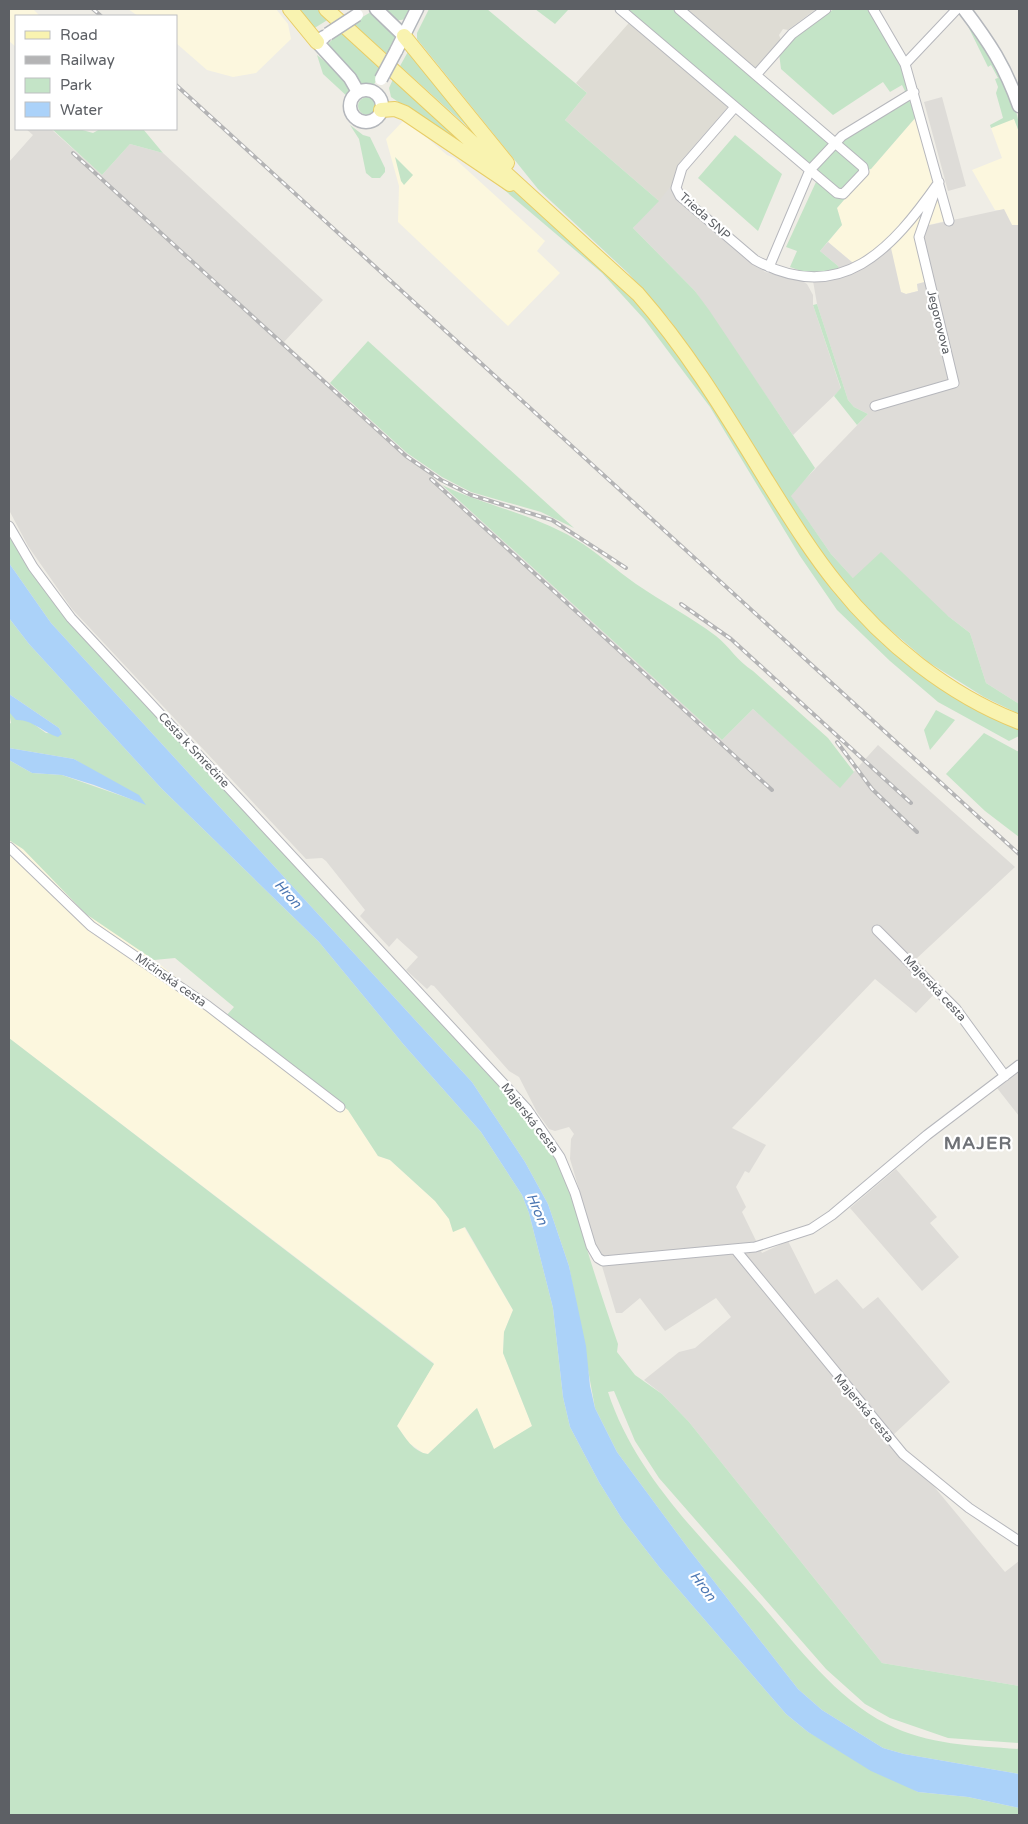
<svg xmlns="http://www.w3.org/2000/svg" width="1028" height="1824" font-family="'Varela Round',sans-serif">
	<rect width="100%" height="100%" fill="#efede6"/>
	<path fill="#fcf7de" d="M9,9H33L40,16H16V47L9,41Z
		M128,9H276L288,24L291,39L256,73L233,77L207,70L176,43V16H138Z
		M916,117L945,221L925,226L932,280L917,284L918,291L906,294L901,292L892,257L864,267L853,263L828,242L842,225L837,208Z
		M1014,118L1019,132V225L1016,226L1012,225L1004,210H995L972,170L1002,158L991,128Z
		M405,119L447,155L454,158L545,241L537,251L560,273L508,326L398,222L399,186L386,139Z
		M9,840L23,849L86,914L154,960L348,1110L378,1156L390,1160L435,1201L449,1219L453,1231L464,1227L513,1310L504,1332L503,1353L532,1426L494,1450L477,1408L428,1454L423,1453L409,1443L397,1426L434,1363L9,1038Z"/>
	<path fill="#dedcd8" d="M942,97L966,186L948,191L924,102Z
		M26,129H51L102,175L130,144L163,153L323,300L284,342L722,740L753,709L840,787L878,745L1015,867L916,959L941,987L916,1013L875,979L732,1128L766,1145L749,1173L745,1171L736,1187L746,1207L742,1212L762,1253L788,1241L815,1294L837,1279L863,1309L878,1297L950,1382L892,1436L1005,1572L1019,1561V1686L882,1663L689,1422L662,1394L644,1380L679,1352L695,1348L731,1317L716,1298L665,1331L640,1298L622,1313H616L570,1159L571,1139L574,1134L569,1127L555,1131L549,1129L537,1112L519,1077L509,1071L434,986L431,985L427,989L406,970L418,957L397,938L389,947L360,916L365,910L326,861L322,858L306,859L72,609L28,546L9,510V162L33,135Z
		M674,182L675,197L753,263L765,272L802,281L807,284L813,295V305L841,389L793,435L695,291L633,228Z
		M1004,209L1012,225H1019V704L986,683L970,633L948,616L853,578L831,554L790,495L868,414L854,407L848,400L817,304L812,275L838,266L820,251L828,242L853,263L864,267L891,248L901,292L906,294L918,291L917,284L932,280L923,242L925,226Z
		M1019,1069V1116L997,1088Z
		M896,1169L937,1217L930,1223L959,1257L922,1291L850,1208Z"/>
	<path fill="#dedcd4" d="M676,9H816L788,30L783,29L779,35L781,40L751,74Z
		M635,16L734,100L680,162L674,182L659,201L565,120L587,93L576,83Z"/>
	<path fill="#c4e4c7" d="M296,9H317L329,19L313,29Z
		M386,9H412C408,17 406,21 395,20Z
		M429,9H487L587,93L565,120L659,201L633,228L695,291L709,310L815,468L791,496L831,554L853,578L881,552L948,616L970,633L986,683L1019,704V714L984,697L928,662L873,615L845,584L810,536L707,372L669,319L628,273L538,189L417,39V33Z
		M535,9H567L568,10L555,24Z
		M627,9H676L828,140L843,141L908,101L912,102L916,117L871,169L860,171L843,189L836,188Z
		M834,9H867L897,55L908,88L906,93L902,85L890,92L883,82L833,115L781,69L779,53L796,35Z
		M371,12L396,36L388,55L352,23Z
		M962,14C985,44 1019,93 1019,132L1014,119L991,128L990,125L1003,118L996,93L998,87L995,79L998,78L991,65L988,67Z
		M341,30L382,67L373,87C354,87 338,58 327,45Z
		M410,48L491,148L400,66Z
		M317,55L342,75L352,91L349,98L323,74Z
		M394,77L482,159L391,97L389,88Z
		M358 106a9 9 0 1 1 18 0a9 9 0 1 1-18 0Z
		M350,125L363,135L370,137L385,168V172L380,178H372L366,173L359,139Z
		M52,129H79L93,133L100,129H143L163,153L130,144L102,175Z
		M735,135L782,174L758,231L698,178Z
		M395,157L413,175L404,185L401,181Z
		M476,166C558,217 629,287 687,364C740,436 775,520 832,589C862,626 898,653 937,680C964,698 990,715 1019,729V736L1009,741L938,702L890,661L837,610L800,556L710,407L644,319L602,273Z
		M816,182L839,197L856,186L837,208L842,225L820,251L838,266L840,271L812,275L790,267L797,251L786,247Z
		M817,304L848,400L854,407L868,414L857,425L834,396L841,388L813,305Z
		M368,341L574,528L541,512L471,492L442,477L407,453L330,383Z
		M442,485C486,506 533,514 575,539C597,552 616,570 636,584C662,602 691,617 716,636C730,647 737,661 753,671L828,738L854,772L840,788L753,709L722,740Z
		M9,535L30,569L447,1028C479,1068 518,1101 547,1143C568,1174 576,1211 586,1246C596,1279 607,1312 618,1344L617,1352L635,1375L662,1394L689,1422L882,1663L1019,1686V1743L948,1738L890,1718L865,1704L826,1669L659,1478L635,1441L614,1391L608,1392C635,1475 702,1538 759,1602C797,1645 834,1697 887,1724C928,1745 974,1746 1019,1749V1774L904,1754L883,1748L822,1710L798,1689L688,1548L617,1452L595,1408L569,1266L548,1204L525,1162L472,1082L51,623L9,563Z
		M9,618L29,644L162,789L319,942L404,1045L481,1132L522,1195L529,1213L553,1308L563,1397L570,1427L599,1482L622,1519L660,1568L786,1714L808,1732L918,1792L968,1797L1019,1808V1815H9V1038L434,1364L397,1426C405,1437 413,1452 428,1454L477,1408L494,1449L532,1426L503,1353L504,1332L513,1310L465,1227L453,1232L449,1219L435,1201L390,1160L378,1156L348,1110L226,1016L234,1007L175,958L154,960L86,914L23,849L9,840V760L32,773L62,775L145,804L74,759L9,748V724L11,723L9,712L28,720L46,733L62,734L59,728L9,694Z
		M936,710L955,720L930,750L924,730Z
		M984,733L1019,752V837L985,811L946,774Z"/>
	<path fill="#abd2f9" d="M9,563L51,623L472,1082L525,1162L548,1204L569,1266L586,1346L590,1386L595,1408L617,1452L688,1548L798,1689L822,1710L883,1748L904,1754L1019,1774V1808L968,1797L918,1792L871,1771L808,1732L786,1714L660,1568L622,1519L599,1482L570,1427L563,1397L553,1308L529,1213L522,1195L481,1132L404,1045L319,942L162,789L29,644L9,618Z
		M9,694L59,728L62,734L58,737C42,732 32,719 16,720L9,712Z
		M9,748L74,759L139,795L146,805L94,785L62,775L32,773L9,760Z"/>
	<g fill="none" stroke-linecap="round" stroke-linejoin="round">
		<g stroke="#b6b7bc" stroke-width="11">
			<path id="street" d="M620,9L837,193L843,194L846,191L864,172L863,167L679,9
				M873,9L905,64L949,221
				M905,64L957,9
				M756,75L792,34L826,9
				M735,107L682,168L676,188L680,196L755,260C841,307 892,249 939,182
				M769,267L810,170L842,136L914,92
				M875,406L954,383L919,237L934,194
				M9,526L33,567L71,618L527,1109L560,1157L575,1193L591,1246L598,1258L603,1261L755,1247L811,1229L832,1215L927,1135L1019,1065
				M9,847L91,926L208,1006L340,1107
				M877,930L956,1009L1005,1076
				M735,1249L903,1454L969,1508L1019,1541"/>
		</g>
		<g stroke="#b4b7bc" stroke-width="15">
			<path id="secondary" d="M376,9L404,36
				M964,9C989,42 1005,66 1019,106
				M324,37L317,42L350,78L358,92
				M396,51L417,9
				M350 106a16 16 0 1 1 32 0a16 16 0 1 1-32 0Z"/>
		</g>
		<g stroke="#e8cd66" stroke-width="16">
			<path id="primary" d="M290,9L317,42
				M326,9L638,294C689,352 727,416 767,481C789,516 811,552 837,584C884,643 949,695 1019,722
				M404,36L507,163
				M381,110L395,109L405,113L510,184"/>
		</g>
		<use href="#street" stroke="#fff" stroke-width="9"/>
		<use href="#secondary" stroke="#fff" stroke-width="12"/>
		<use href="#primary" stroke="#f9f3b0" stroke-width="14"/>
		<g stroke="#b4b4b5" stroke-width="4">
			<path id="rail" d="M93,9L101,16
				M176,85L1019,854
				M73,153L406,456L441,480L471,495L552,520L626,568
				M431,479L772,790
				M681,604L731,639L911,803
				M837,742L872,789L917,832"/>
		</g>
		<use href="#rail" stroke="#fff" stroke-width="2" stroke-dasharray="5.5" stroke-linecap="butt"/>
		<g stroke="#b4b7bc" stroke-width="15" stroke-linecap="butt">
			<path id="secondary-bridge" d="M328,34L357,15
				M381,79L396,51"/>
		</g>
		<use href="#secondary-bridge" stroke="#fff" stroke-width="12"/>
	</g>
	<g text-anchor="middle" dominant-baseline="central" stroke-width="4.5" stroke-linejoin="round" paint-order="stroke">
		<g font-size="12" fill="#5d6065" stroke="#fff">
			<text transform="translate(705 216) rotate(42)">Trieda SNP</text>
			<text transform="translate(939 322) rotate(76)">Jegorovova</text>
			<text transform="translate(194 750) rotate(47)">Cesta k Smrečine</text>
			<text transform="translate(171 980) rotate(35)">Mičinská cesta</text>
			<text transform="translate(935 988) rotate(47)">Majerská cesta</text>
			<text transform="translate(530 1118) rotate(52)">Majerská cesta</text>
			<text transform="translate(864 1408) rotate(50)">Majerská cesta</text>
		</g>
		<g font-size="14" font-style="italic" fill="#4c77b3" stroke="#fff">
			<text transform="translate(288 894) rotate(48)">Hron</text>
			<text transform="translate(537 1209) rotate(67)">Hron</text>
			<text transform="translate(703 1586) rotate(53)">Hron</text>
		</g>
		<g font-size="18" font-weight="bold" letter-spacing="1" fill="#6f7277" stroke="#fff">
			<text x="978" y="1143">MAJER</text>
		</g>
	</g>
	<rect width="1028" height="1824" fill="none" stroke="#5d6065" stroke-width="20"/>
	<rect x="15" y="15" width="162" height="115" fill="#ffffff" stroke="#bebfc1"/>
	<rect x="25" y="31" width="25" height="8" fill="#f9f3b0" stroke="#bebfc1"/>
	<text x="60" y="40" font-size="15" fill="#5d6065">Road</text>
	<rect x="25" y="56" width="25" height="8" fill="#b4b4b5" stroke="#bebfc1"/>
	<text x="60" y="65" font-size="15" fill="#5d6065">Railway</text>
	<rect x="25" y="78" width="25" height="15" fill="#c4e4c7" stroke="#bebfc1"/>
	<text x="60" y="90" font-size="15" fill="#5d6065">Park</text>
	<rect x="25" y="102" width="25" height="15" fill="#abd2f9" stroke="#bebfc1"/>
	<text x="60" y="115" font-size="15" fill="#5d6065">Water</text>
</svg>
